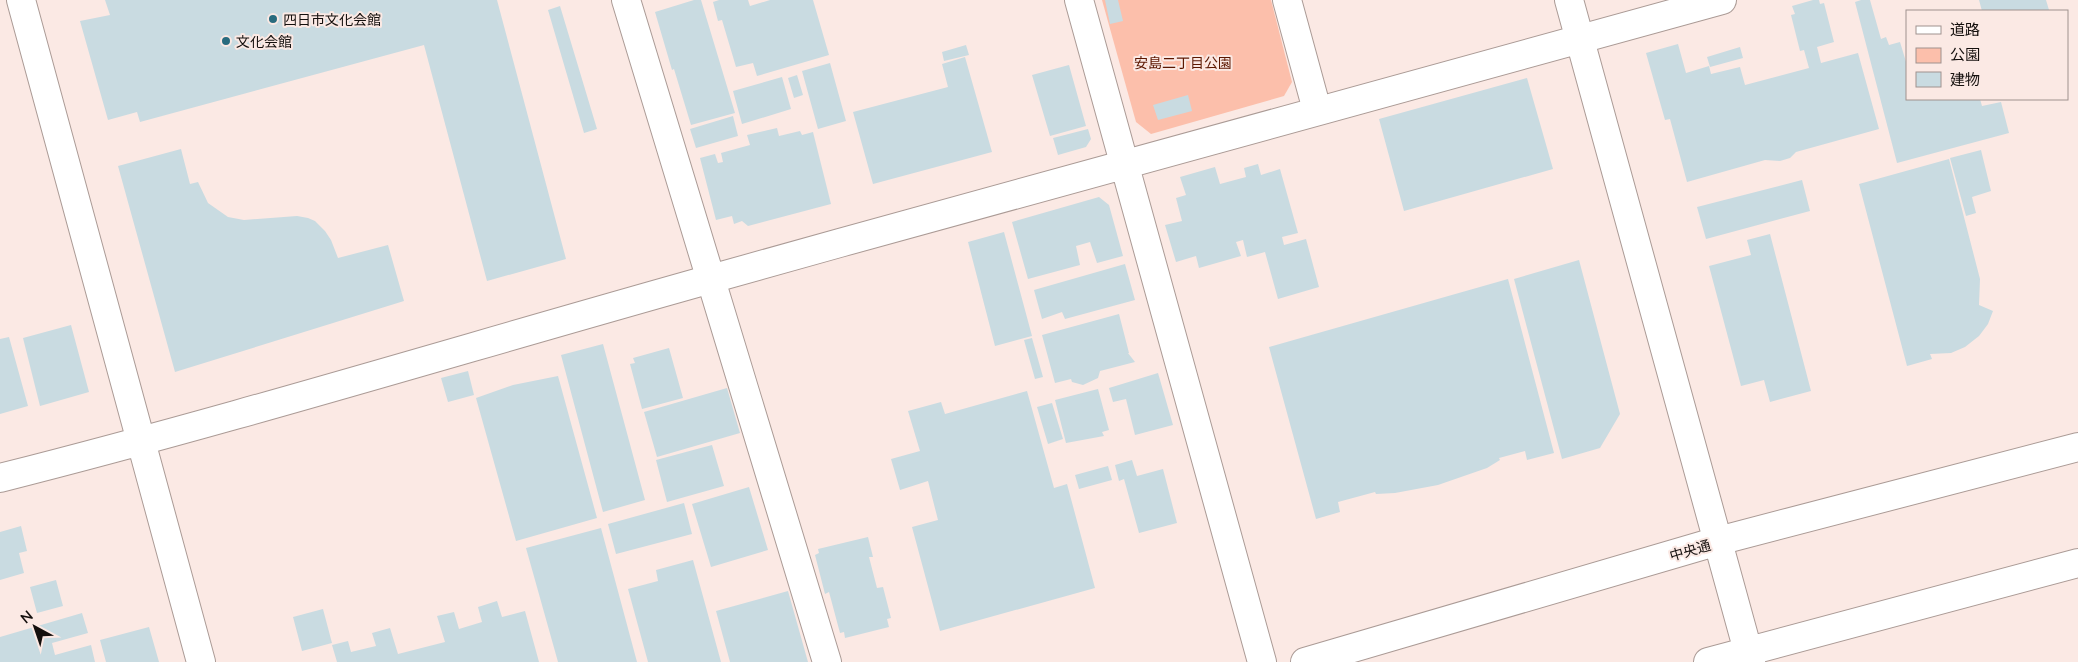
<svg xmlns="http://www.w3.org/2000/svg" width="2078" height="662" font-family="Lato,'Noto Sans JP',sans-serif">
	<rect width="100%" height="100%" fill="#fbe9e4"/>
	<path fill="#fcbfab" d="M1102,0H1271L1292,82L1284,96L1151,134L1136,122Z"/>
	<path fill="#c9dbe1" d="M105,0H497L566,259L487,281L424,45L140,122L137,112L108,120L80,21L110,15Z
		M694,0H701L735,113L691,125L674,69L672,70L655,12Z
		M719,0H748L750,6L770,0H813L829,55L757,76L753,63L736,67L722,20L718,21L713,2Z
		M1105,0H1118L1123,21L1110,24Z
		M1813,0H1819L1820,4L1824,3L1834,42L1817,47L1821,63L1858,53L1879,129L1796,152L1790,158L1780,161L1765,160L1687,182L1670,119L1665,120L1646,53L1678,44L1686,73L1709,66L1711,74L1740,67L1745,85L1809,68L1804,50L1800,51L1791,15L1795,14L1792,6Z
		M1861,0H1870L1881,39L1886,37L1889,45L1900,42L1907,65V99H1980L1982,106L2001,102L2009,133L1897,163L1855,2Z
		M1979,0H2046L2049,10L1982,11Z
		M560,6L597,129L584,133L548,10Z
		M966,45L969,55L944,61L942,52Z
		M1740,47L1743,58L1710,67L1707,57Z
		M965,57L992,152L873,184L853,112L948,87L942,64Z
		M830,63L846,121L818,129L802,71Z
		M1069,65L1086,126L1050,136L1032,75Z
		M797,75L803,95L794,98L788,78Z
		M782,77L791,109L742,124L733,91Z
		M1527,78L1553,169L1404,211L1379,119Z
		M1188,95L1192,111L1158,120L1153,105Z
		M733,116L738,136L696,148L690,129Z
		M777,128L779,136L800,131L802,135L813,132L831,204L748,226L742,221L734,224L732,216L716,220L700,158L715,154L718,163L723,162L721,153L750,145L747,135Z
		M1088,129L1091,139L1086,147L1058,155L1053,138Z
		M181,149L190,184L198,182L208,203L228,217L244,220L297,216L308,218L315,221L325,231L331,240L338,258L388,245L404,301L175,372L118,166Z
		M1981,150L1991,191L1972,197L1976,213L1966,216L1950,158Z
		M1949,159L1980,279L1979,305L1993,311L1988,324L1979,336L1965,347L1951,353L1930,354L1932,359L1907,366L1859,184Z
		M1258,164L1261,175L1280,169L1298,233L1282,237L1284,245L1306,239L1319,287L1278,299L1265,252L1247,257L1243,240L1236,242L1241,256L1199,268L1196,256L1176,262L1165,225L1182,221L1176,198L1186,195L1180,177L1215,167L1220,184L1246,177L1244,168Z
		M1802,180L1810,211L1706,239L1697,207Z
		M1099,197L1109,205L1123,256L1097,263L1090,242L1076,246L1080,265L1028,279L1012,222Z
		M1004,232L1032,336L995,346L968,242Z
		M1770,234L1811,391L1770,402L1764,380L1741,386L1709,266L1751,255L1747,240Z
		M1579,260L1620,414L1600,448L1562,459L1514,279Z
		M1125,264L1135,300L1065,319L1062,312L1042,319L1034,290Z
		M1508,279L1554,453L1527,460L1525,451L1499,458L1500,460L1487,468L1438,485L1395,493L1376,494L1375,492L1338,502L1340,512L1316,519L1269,347Z
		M1119,314L1129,353H1128L1135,362L1100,371L1098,378L1083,385L1072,382L1071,379L1055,383L1042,335Z
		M71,325L89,392L40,406L23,338Z
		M9,337L28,406L0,414V339Z
		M1032,338L1043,377L1035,379L1024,340Z
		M603,344L645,500L603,512L561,355Z
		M669,348L683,398L642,409L630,364L635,363L633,358Z
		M468,371L474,395L448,402L441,378Z
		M1158,373L1173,425L1135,435L1126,399L1113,402L1109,388Z
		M558,376L597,518L516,541L476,398L513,385Z
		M727,388L740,433L657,457L644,412Z
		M1098,389L1109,430L1102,432L1104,436L1066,443L1055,400Z
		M1027,391L1054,488L1067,484L1095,588L940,631L912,527L938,520L928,481L900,490L891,459L920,451L908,411L941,402L945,414Z
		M1052,403L1063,439L1048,444L1037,407Z
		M712,445L724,486L667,502L656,460Z
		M1132,460L1137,476L1163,469L1177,523L1139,533L1124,479L1119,481L1115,465Z
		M1108,466L1112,480L1079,489L1075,475Z
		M749,487L768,550L711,567L692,504Z
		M684,503L692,534L616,554L608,524Z
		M21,526L27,551L19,553L24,573L0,580V532Z
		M601,528L637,662H558L526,548Z
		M868,537L873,557H869L877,588L883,587L891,618L887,619L889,627L845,638L844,632L840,633L829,592L825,594L815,555L819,553L818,549Z
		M693,560L721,662H648L628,589L658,581L656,570Z
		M56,580L63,606L37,613L30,587Z
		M788,591L808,662H730L716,611Z
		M497,601L502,617L525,611L539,662H337L332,645L348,641L351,652L376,646L372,633L390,628L398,654L445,642L437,616L454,612L459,629L482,622L478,607Z
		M323,609L332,643L302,651L293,617Z
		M82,613L88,633L52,643L55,655L91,645L95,662H0V637Z
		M149,627L159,662H106L100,640Z"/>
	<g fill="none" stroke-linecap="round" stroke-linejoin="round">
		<g stroke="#ab9b96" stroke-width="30">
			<path id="minor" d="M21,0L201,662
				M626,0L827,662
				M1079,0L1262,662
				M1287,0L1317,110
				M1569,0L1751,662
				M0,478C241,417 478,344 718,277C1052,183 1387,93 1722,0
				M1305,662L1718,541L2078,447
				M1708,662L2078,563"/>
		</g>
		<use href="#minor" stroke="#fff" stroke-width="28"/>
	</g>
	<g fill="#296b7e" stroke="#fbe9e4" stroke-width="2">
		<circle cx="273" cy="19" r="5"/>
		<circle cx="226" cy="41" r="5"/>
	</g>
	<g text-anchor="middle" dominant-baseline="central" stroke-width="4" stroke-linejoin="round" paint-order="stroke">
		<g font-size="14" fill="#140f0d" stroke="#fbe9e4" text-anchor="start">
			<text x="283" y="19">四日市文化会館</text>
			<text x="236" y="41">文化会館</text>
		</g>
		<g font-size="14" fill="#5c1700" stroke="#fbe9e4">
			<text x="1183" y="62">安島二丁目公園</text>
		</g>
		<g font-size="14" fill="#140f0d" stroke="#fbe9e4">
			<text transform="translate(1690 550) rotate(-16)">中央通</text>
		</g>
	</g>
	<rect x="1906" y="10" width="162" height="90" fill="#fbe9e4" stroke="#9f928e"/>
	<rect x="1916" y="26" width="25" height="8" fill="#ffffff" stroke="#9f928e"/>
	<text x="1950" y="35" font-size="15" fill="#140f0d">道路</text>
	<rect x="1916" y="48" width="25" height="15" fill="#fcbfab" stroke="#9f928e"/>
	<text x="1950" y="60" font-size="15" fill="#140f0d">公園</text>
	<rect x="1916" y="72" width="25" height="15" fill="#c9dbe1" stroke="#9f928e"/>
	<text x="1950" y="85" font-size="15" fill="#140f0d">建物</text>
	<g transform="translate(35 627) rotate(320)" stroke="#fbe9e4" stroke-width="4" paint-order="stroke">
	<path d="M0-4L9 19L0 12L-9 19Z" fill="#140f0d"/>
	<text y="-8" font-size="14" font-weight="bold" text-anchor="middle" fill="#140f0d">N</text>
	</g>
</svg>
